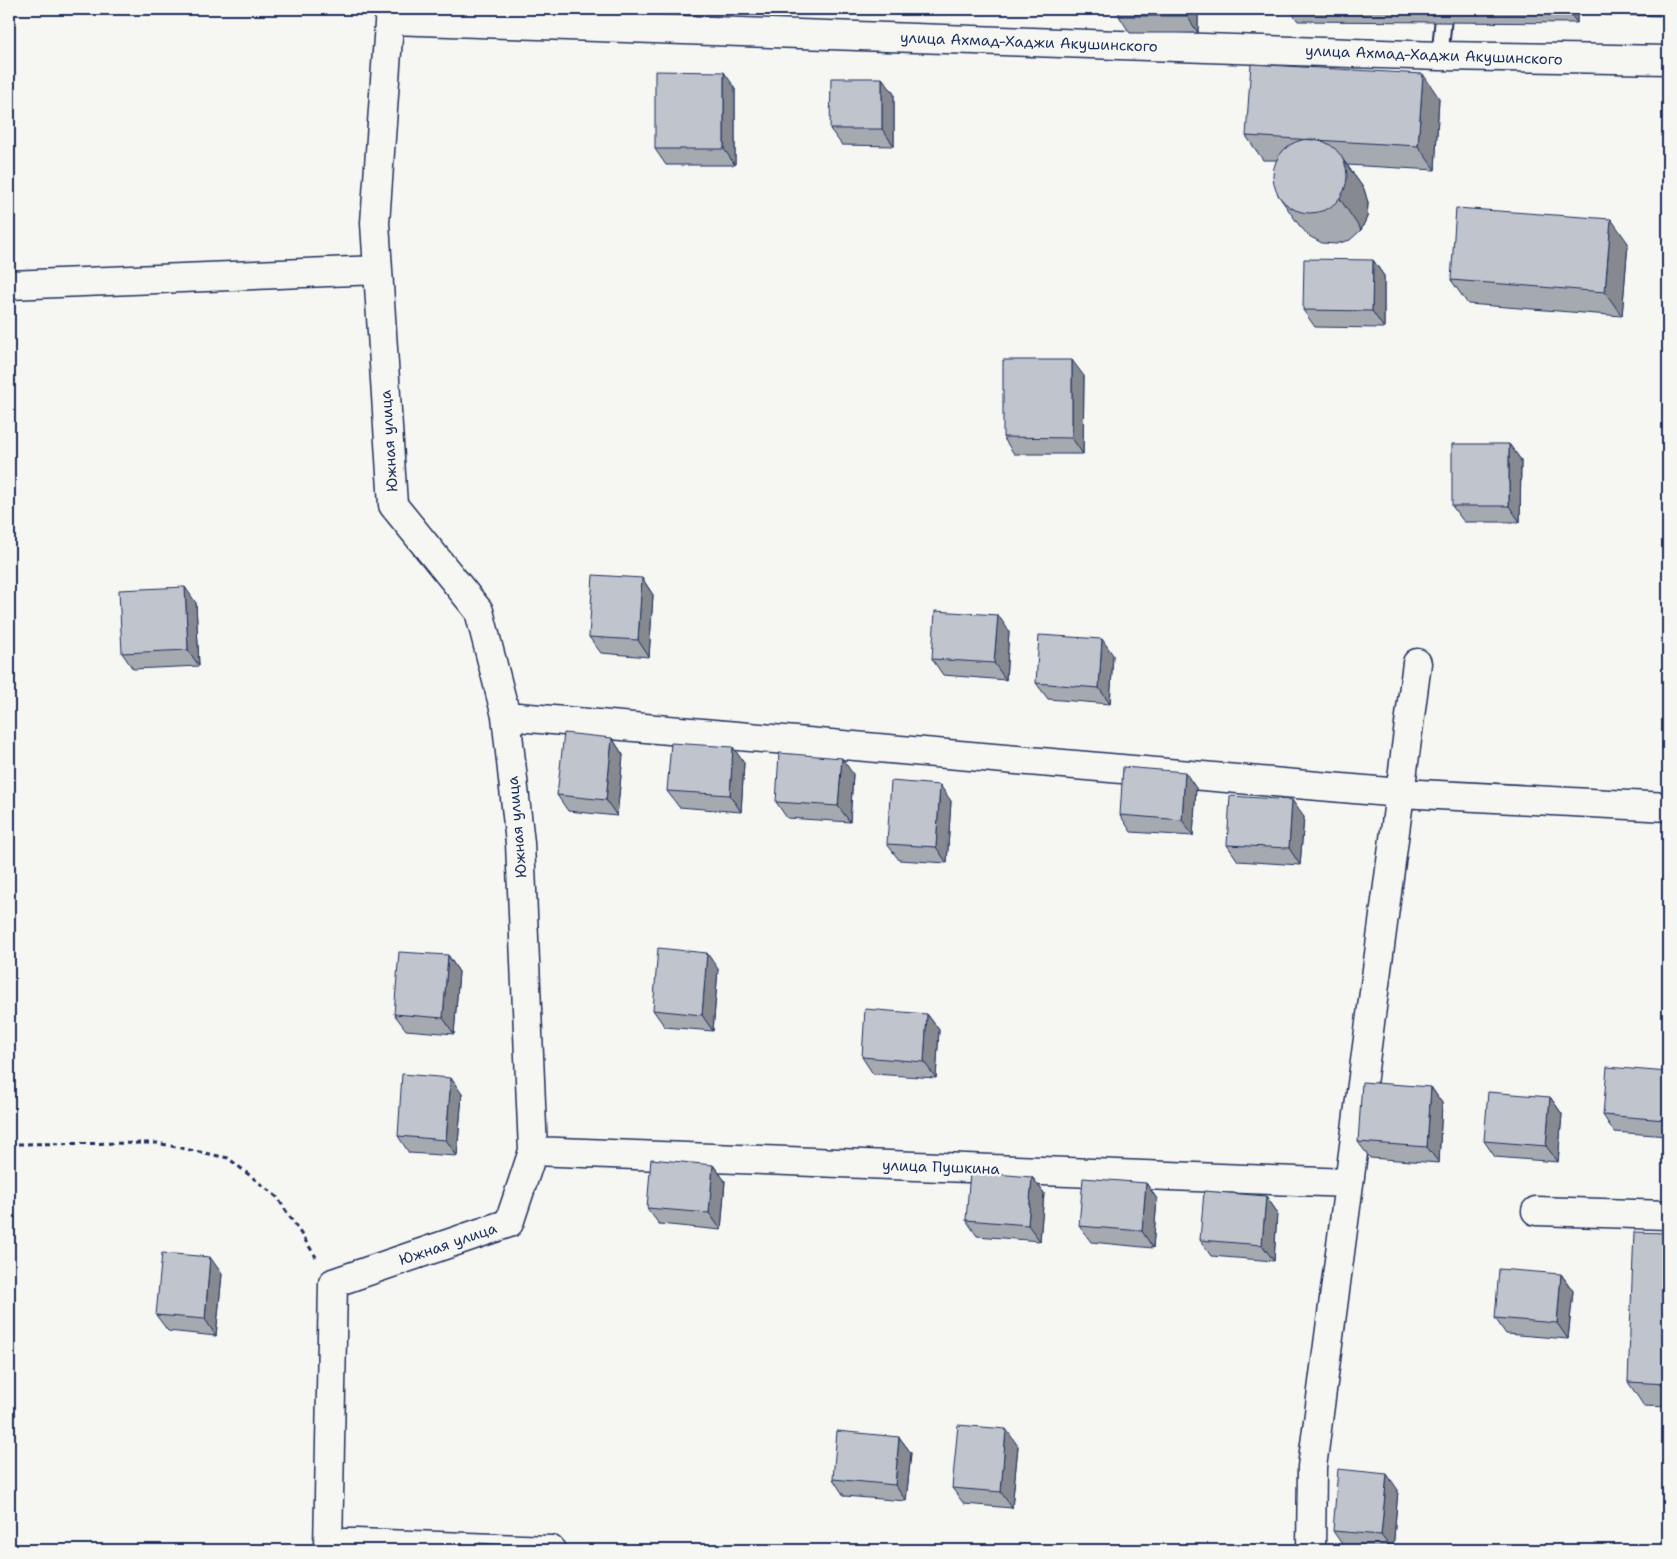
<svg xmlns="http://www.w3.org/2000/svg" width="1677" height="1559" font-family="'Shantell Sans',sans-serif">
	<rect width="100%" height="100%" fill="#f6f6f2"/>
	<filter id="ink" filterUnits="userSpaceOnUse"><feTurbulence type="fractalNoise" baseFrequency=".02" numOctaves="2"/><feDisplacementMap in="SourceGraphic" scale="10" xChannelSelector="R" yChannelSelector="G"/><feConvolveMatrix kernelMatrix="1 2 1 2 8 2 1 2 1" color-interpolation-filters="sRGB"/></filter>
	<g filter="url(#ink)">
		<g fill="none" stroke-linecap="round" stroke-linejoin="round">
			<g stroke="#1b2f5e" stroke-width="19">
				<path id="lane" d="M1440,56L1443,22"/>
			</g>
			<g stroke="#1b2f5e" stroke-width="31">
				<path id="street" d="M390,20L1440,56L1668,60
					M9,285L378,270
					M506,716L1400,793L1668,807
					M533,1151L1349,1183
					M1536,1211L1668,1215
					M328,1542L551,1550
					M328,1550L333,1283L509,1223L533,1151L520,843L506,716L479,611L393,505L375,223L390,9
					M1311,1550L1312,1467L1417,663"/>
			</g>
			<path stroke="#1b2f5e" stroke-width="3" stroke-dasharray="5 4" stroke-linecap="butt" d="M9,1144L157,1143L228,1158L277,1197L316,1257"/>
			<use href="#lane" stroke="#f6f6f2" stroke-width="15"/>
			<use href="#street" stroke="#f6f6f2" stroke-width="28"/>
		</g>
		<path fill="#a5a9b0" stroke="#1b2f5e" d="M856,9H912V14L859,13Z
			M1198,9V33H1130L1119,16Z
			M1289,9H1577V23L1298,21Z
			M1601,9H1668V16L1605,15Z
			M882,78L894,94V146L842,145L830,129Z
			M735,88V165H666L655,149Z
			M1439,98L1435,170L1347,165L1364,189L1368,203L1367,217L1361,230L1350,240L1336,244L1322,243L1309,236L1299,225L1278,195L1277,160H1263L1246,136Z
			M1628,243L1622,316L1468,304L1451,280Z
			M1373,260L1384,276V328L1315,327L1303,310Z
			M1084,376L1083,454H1014L1003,437Z
			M1509,444L1521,460L1520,522H1464L1452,506Z
			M642,578L653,595L649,657L601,653L589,637Z
			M196,603L199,666L133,669L122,653Z
			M1009,631L1006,680L943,675L932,659Z
			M1113,655L1110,704L1048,699L1036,683Z
			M612,738L623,755L617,816L568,811L557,795Z
			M744,763L741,812L679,807L667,791Z
			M853,774L850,822L787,818L776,802Z
			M1196,788L1193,836L1131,832L1120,815Z
			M951,801L947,863L899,860L887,844Z
			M1304,817L1300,865L1238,861L1227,845Z
			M448,955L459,972L454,1034L406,1030L394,1014Z
			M718,969L713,1031L665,1027L653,1010Z
			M927,1014L939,1030L936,1078L873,1074L862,1057Z
			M1668,1072V1136L1614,1132L1603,1115Z
			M1431,1087L1442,1103L1439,1163L1370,1158L1358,1142Z
			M462,1094L457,1156L409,1153L398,1136Z
			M1550,1097L1562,1114L1558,1162L1495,1157L1484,1141Z
			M713,1165L725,1181L721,1230L659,1224L647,1208Z
			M1032,1177L1044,1193L1040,1241L977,1236L966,1220Z
			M1146,1183L1157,1199L1153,1248L1091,1242L1079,1226Z
			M1266,1196L1277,1212L1274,1261L1211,1256L1200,1240Z
			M1668,1233V1407L1644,1406L1628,1382Z
			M222,1274L216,1336L168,1331L156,1315Z
			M1561,1274L1573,1291L1568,1339L1506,1334L1495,1318Z
			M899,1437L911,1453L906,1501L844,1496L833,1479Z
			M1018,1446L1012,1508L964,1504L952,1488Z
			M1398,1490L1393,1550H1377L1344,1547L1333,1531Z"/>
		<path fill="#868990" stroke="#1b2f5e" d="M909,9H912V14Z
			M1187,9H1198V33L1187,16Z
			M1567,9H1577V23Z
			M724,72L735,88V165L724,149Z
			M1423,74L1439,98L1435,170L1418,146Z
			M882,78L894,94V146L882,129Z
			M1342,158L1364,189L1368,203L1367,217L1361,230L1340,199Z
			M1611,219L1628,243L1622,316L1605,292Z
			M1373,260L1384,276V328L1372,311Z
			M1072,360L1084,376L1083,454L1072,438Z
			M1509,444L1521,460L1520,522L1509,506Z
			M642,578L653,595L649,657L638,640Z
			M185,587L196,603L199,666L188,650Z
			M998,615L1009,631L1006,680L994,663Z
			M1102,639L1113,655L1110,704L1099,688Z
			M612,738L623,755L617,816L606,800Z
			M733,747L744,763L741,812L730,795Z
			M842,758L853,774L850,822L838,806Z
			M1185,772L1196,788L1193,836L1182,820Z
			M940,785L951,801L947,863L936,847Z
			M1292,800L1304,817L1300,865L1289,848Z
			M707,953L718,969L713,1031L702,1015Z
			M448,955L459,972L454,1034L443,1018Z
			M927,1014L939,1030L936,1078L924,1062Z
			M451,1078L462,1094L457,1156L446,1140Z
			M1431,1087L1442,1103L1439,1163L1427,1147Z
			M1668,1091V1124L1666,1120Z
			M1550,1097L1562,1114L1558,1162L1546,1146Z
			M713,1165L725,1181L721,1230L709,1213Z
			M1032,1177L1044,1193L1040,1241L1028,1225Z
			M1146,1183L1157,1199L1153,1248L1142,1231Z
			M1266,1196L1277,1212L1274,1261L1262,1245Z
			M210,1257L222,1274L216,1336L205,1319Z
			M1561,1274L1573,1291L1568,1339L1557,1323Z
			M1006,1429L1018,1446L1012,1508L1001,1492Z
			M899,1437L911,1453L906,1501L895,1485Z
			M1387,1474L1398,1490L1393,1550H1392L1381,1535Z"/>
		<path fill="#c0c4cd" stroke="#1b2f5e" d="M1119,9H1187V16H1119Z
			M1251,64L1423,74L1418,146L1246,136Z
			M655,71L724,72V149H655Z
			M831,78H882V129H830Z
			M1273 176a37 37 0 1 1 74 0a37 37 0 1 1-74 0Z
			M1456,208L1611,219L1605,292L1451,280Z
			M1304,259L1373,260L1372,311L1303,310Z
			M1003,360H1072V438L1003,437Z
			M1452,444H1509V506H1452Z
			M593,575L642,578L638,640L589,637Z
			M185,587L188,650L122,653L119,590Z
			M935,611L998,615L994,663L932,659Z
			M1039,635L1102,639L1099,688L1036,683Z
			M564,733L612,738L606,800L557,795Z
			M671,743L733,747L730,795L667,791Z
			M779,753L842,758L838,806L776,802Z
			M1123,767L1185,772L1182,820L1120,815Z
			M891,781L940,785L936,847L887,844Z
			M1230,796L1292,800L1289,848L1227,845Z
			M658,948L707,953L702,1015L653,1010Z
			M399,952L448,955L443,1018L394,1014Z
			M865,1009L927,1014L924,1062L862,1057Z
			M1607,1067L1668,1072V1091L1666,1120L1603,1115Z
			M402,1074L451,1078L446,1140L398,1136Z
			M1362,1082L1431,1087L1427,1147L1358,1142Z
			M1488,1092L1550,1097L1546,1146L1484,1141Z
			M651,1159L713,1165L709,1213L647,1208Z
			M970,1172L1032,1177L1028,1225L966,1220Z
			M1083,1178L1146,1183L1142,1231L1079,1226Z
			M1204,1191L1266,1196L1262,1245L1200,1240Z
			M1634,1232L1668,1233V1384L1628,1382Z
			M162,1253L210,1257L205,1319L156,1315Z
			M1499,1269L1561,1274L1557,1323L1495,1318Z
			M958,1425L1006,1429L1001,1492L952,1488Z
			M837,1431L899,1437L895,1485L833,1479Z
			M1338,1469L1387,1474L1381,1535L1333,1531Z
			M479,1543L542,1548L541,1550H479Z"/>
	</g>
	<g text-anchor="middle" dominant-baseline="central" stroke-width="5" stroke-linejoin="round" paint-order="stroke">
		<g font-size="15" fill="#1b2f5e" stroke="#f6f6f2">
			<text transform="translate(1029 42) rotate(2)">улица Ахмад-Хаджи Акушинского</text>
			<text transform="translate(1434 55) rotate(2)">улица Ахмад-Хаджи Акушинского</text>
			<text transform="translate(389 441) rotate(-94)">Южная улица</text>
			<text transform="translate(517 827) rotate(-95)">Южная улица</text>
			<text transform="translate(941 1167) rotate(2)">улица Пушкина</text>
			<text transform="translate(448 1244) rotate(-19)">Южная улица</text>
		</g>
	</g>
	<rect width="1677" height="1559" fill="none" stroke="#f6f6f2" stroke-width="30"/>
	<rect x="15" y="15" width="1647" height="1529" fill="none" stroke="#1b2f5e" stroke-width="2" filter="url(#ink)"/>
</svg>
